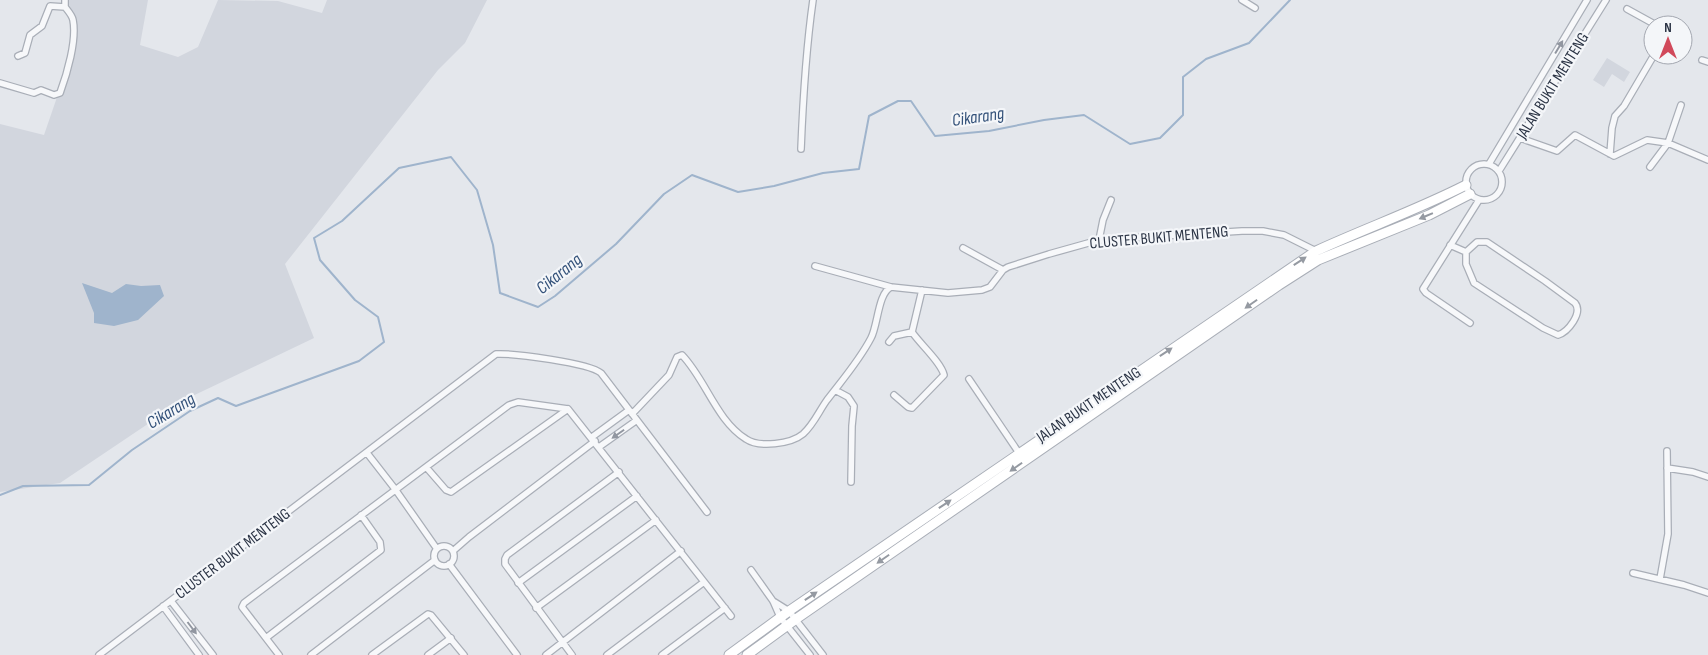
<svg xmlns="http://www.w3.org/2000/svg" width="1708" height="655" font-family="'Sofia Sans Condensed',sans-serif">
	<rect width="100%" height="100%" fill="#e4e7ec"/>
	<path fill="#d2d6de" d="M69,0H148L140,45L178,57L198,47L218,0L278,1L322,13L327,0H487L465,43L438,70L285,264L314,338L182,401L60,483L0,492V124L44,135L66,71L74,33L73,19L68,3Z
		M1607,58L1630,72L1624,82L1612,74L1604,87L1593,80Z"/>
	<path fill="#9fb4cc" d="M82,283L112,293L126,284L141,286L160,285L164,296L138,320L114,326L94,323V313Z"/>
	<g fill="none" stroke-linecap="round" stroke-linejoin="round">
		<path stroke="#9fb4cc" stroke-width="2" d="M0,495L23,486L89,485L132,450L190,411L218,398L236,406L359,361L384,342L378,317L355,300L320,260L314,238L342,221L399,168L451,157L477,190L493,245L500,293L538,307L555,296L616,244L664,194L692,175L738,192L774,186L823,173L859,169L869,116L898,101H911L935,136L989,131L1044,120L1084,115L1130,144L1160,138L1183,115V77L1206,59L1249,43L1290,0"/>
		<g stroke="#a9aeb7" stroke-width="8">
			<path id="street" d="M1242,0L1255,8
				M1627,9L1656,25
				M18,56L25,53L30,35L42,26L50,6L65,7
				M1702,60L1708,62
				M0,83L34,93L41,90L54,95L60,93C67,74 77,40 73,20C72,15 68,11 65,7V0
				M1520,138L1557,151L1575,135L1614,156L1647,140L1668,143L1708,160
				M801,149C803,99 806,49 813,0
				M1610,154L1612,128L1615,116L1624,106L1654,55
				M1466 182a18 18 0 1 1 36 0a18 18 0 1 1-36 0Z
				M1489,164L1587,0
				M1650,167L1668,143L1681,105
				M1499,171L1606,0
				M1099,240L1103,220L1111,200
				M1450,245L1466,252L1477,242H1487L1545,281L1575,303C1583,313 1568,332 1558,335L1543,328L1474,283L1466,264V252
				M963,248L1003,270
				M815,266L891,287
				M1470,323L1426,293L1423,289L1479,200
				M889,342L894,336L912,332L922,290
				M969,379L1019,453
				M835,390L848,397L854,406L852,426L851,482
				M894,395L908,407L912,408L944,375C941,362 920,344 912,332
				M632,414L669,375L677,357L682,355C706,380 716,420 746,439C759,448 791,444 803,434C814,424 819,411 827,400C843,379 859,361 871,338C878,325 878,293 891,287L948,293L982,290L990,287L1003,270L1008,267L1049,254L1099,240L1242,231H1263L1284,235L1316,251
				M592,437L629,410
				M599,447L637,420
				M367,453L395,489L437,549
				M426,467L446,490L451,492L568,409
				M1667,468L1693,472L1708,477
				M434 556a10 10 0 1 1 20 0a10 10 0 1 1-20 0Z
				M453,551L469,537L595,441
				M449,564L517,655
				M751,570L773,601L780,617L810,655
				M1633,573L1684,585L1708,593
				M1660,579L1668,534L1667,451
				M518,583L637,496
				M171,601L213,655
				M773,601L789,611L823,655
				M163,606L199,655
				M536,608L656,520
				M266,638L381,550L380,542L361,515
				M99,655L496,354C513,353 589,363 601,373L707,512
				M279,655L242,607L244,603L509,405L518,402L568,409L731,616
				M311,655L435,560
				M372,655L428,614L431,615L464,655
				M428,655L451,638
				M546,655L681,551
				M572,655L505,564V559L507,555L619,472
				M607,655L704,582
				M662,655L725,608"/>
		</g>
		<g stroke="#a9aeb7" stroke-width="11">
			<path id="secondary" d="M729,655L789,611L1316,251C1366,228 1417,210 1466,185
				M747,655L796,619L1279,285L1318,260L1429,215L1470,194"/>
		</g>
		<use href="#street" stroke="#f7f8fa" stroke-width="5.5"/>
		<use href="#secondary" stroke="#fff" stroke-width="9"/>
	</g>
	<defs><path id="oneway-solid" d="M-6-.8H1V-3.2L6.5 0L1 3.2V.8H-6Z" transform="scale(1.25)"/></defs>
	<g fill="#9196a0">
		<use href="#oneway-solid" transform="translate(1559 47) rotate(-59)"/>
		<use href="#oneway-solid" transform="translate(618 434) rotate(145)"/>
		<use href="#oneway-solid" transform="translate(192 628) rotate(53)"/>
	</g>
	<g fill="#959aa2">
		<use href="#oneway-solid" transform="translate(1426 216) rotate(157)"/>
		<use href="#oneway-solid" transform="translate(1300 261) rotate(-33)"/>
		<use href="#oneway-solid" transform="translate(1251 304) rotate(145)"/>
		<use href="#oneway-solid" transform="translate(1166 352) rotate(-34)"/>
		<use href="#oneway-solid" transform="translate(1016 467) rotate(145)"/>
		<use href="#oneway-solid" transform="translate(945 504) rotate(-34)"/>
		<use href="#oneway-solid" transform="translate(883 559) rotate(145)"/>
		<use href="#oneway-solid" transform="translate(811 596) rotate(-34)"/>
	</g>
	<g text-anchor="middle" dominant-baseline="central" stroke-width="4.5" stroke-linejoin="round" paint-order="stroke">
		<g font-size="16" fill="#2b3445" stroke="#f4f6f9">
			<text transform="translate(1553 86) rotate(-58)">JALAN BUKIT MENTENG</text>
			<text transform="translate(1159 238) rotate(-5)">CLUSTER BUKIT MENTENG</text>
			<text transform="translate(1089 405) rotate(-34)">JALAN BUKIT MENTENG</text>
			<text transform="translate(233 554) rotate(-37)">CLUSTER BUKIT MENTENG</text>
		</g>
		<g font-size="18" font-style="italic" fill="#34527a" stroke="#f4f6f9">
			<text transform="translate(978 117) rotate(-8)">Cikarang</text>
			<text transform="translate(559 274) rotate(-39)">Cikarang</text>
			<text transform="translate(171 411) rotate(-31)">Cikarang</text>
		</g>
	</g>
	<g transform="translate(1668 40)"><circle r="24" fill="#f4f6f9" stroke="#a4a8b1"/>
	<path d="M0-4L9 19L0 12L-9 19Z" fill="#d1495b"/>
	<text y="-8" font-size="14" font-weight="bold" text-anchor="middle" fill="#2b3445">N</text>
	</g>
</svg>
